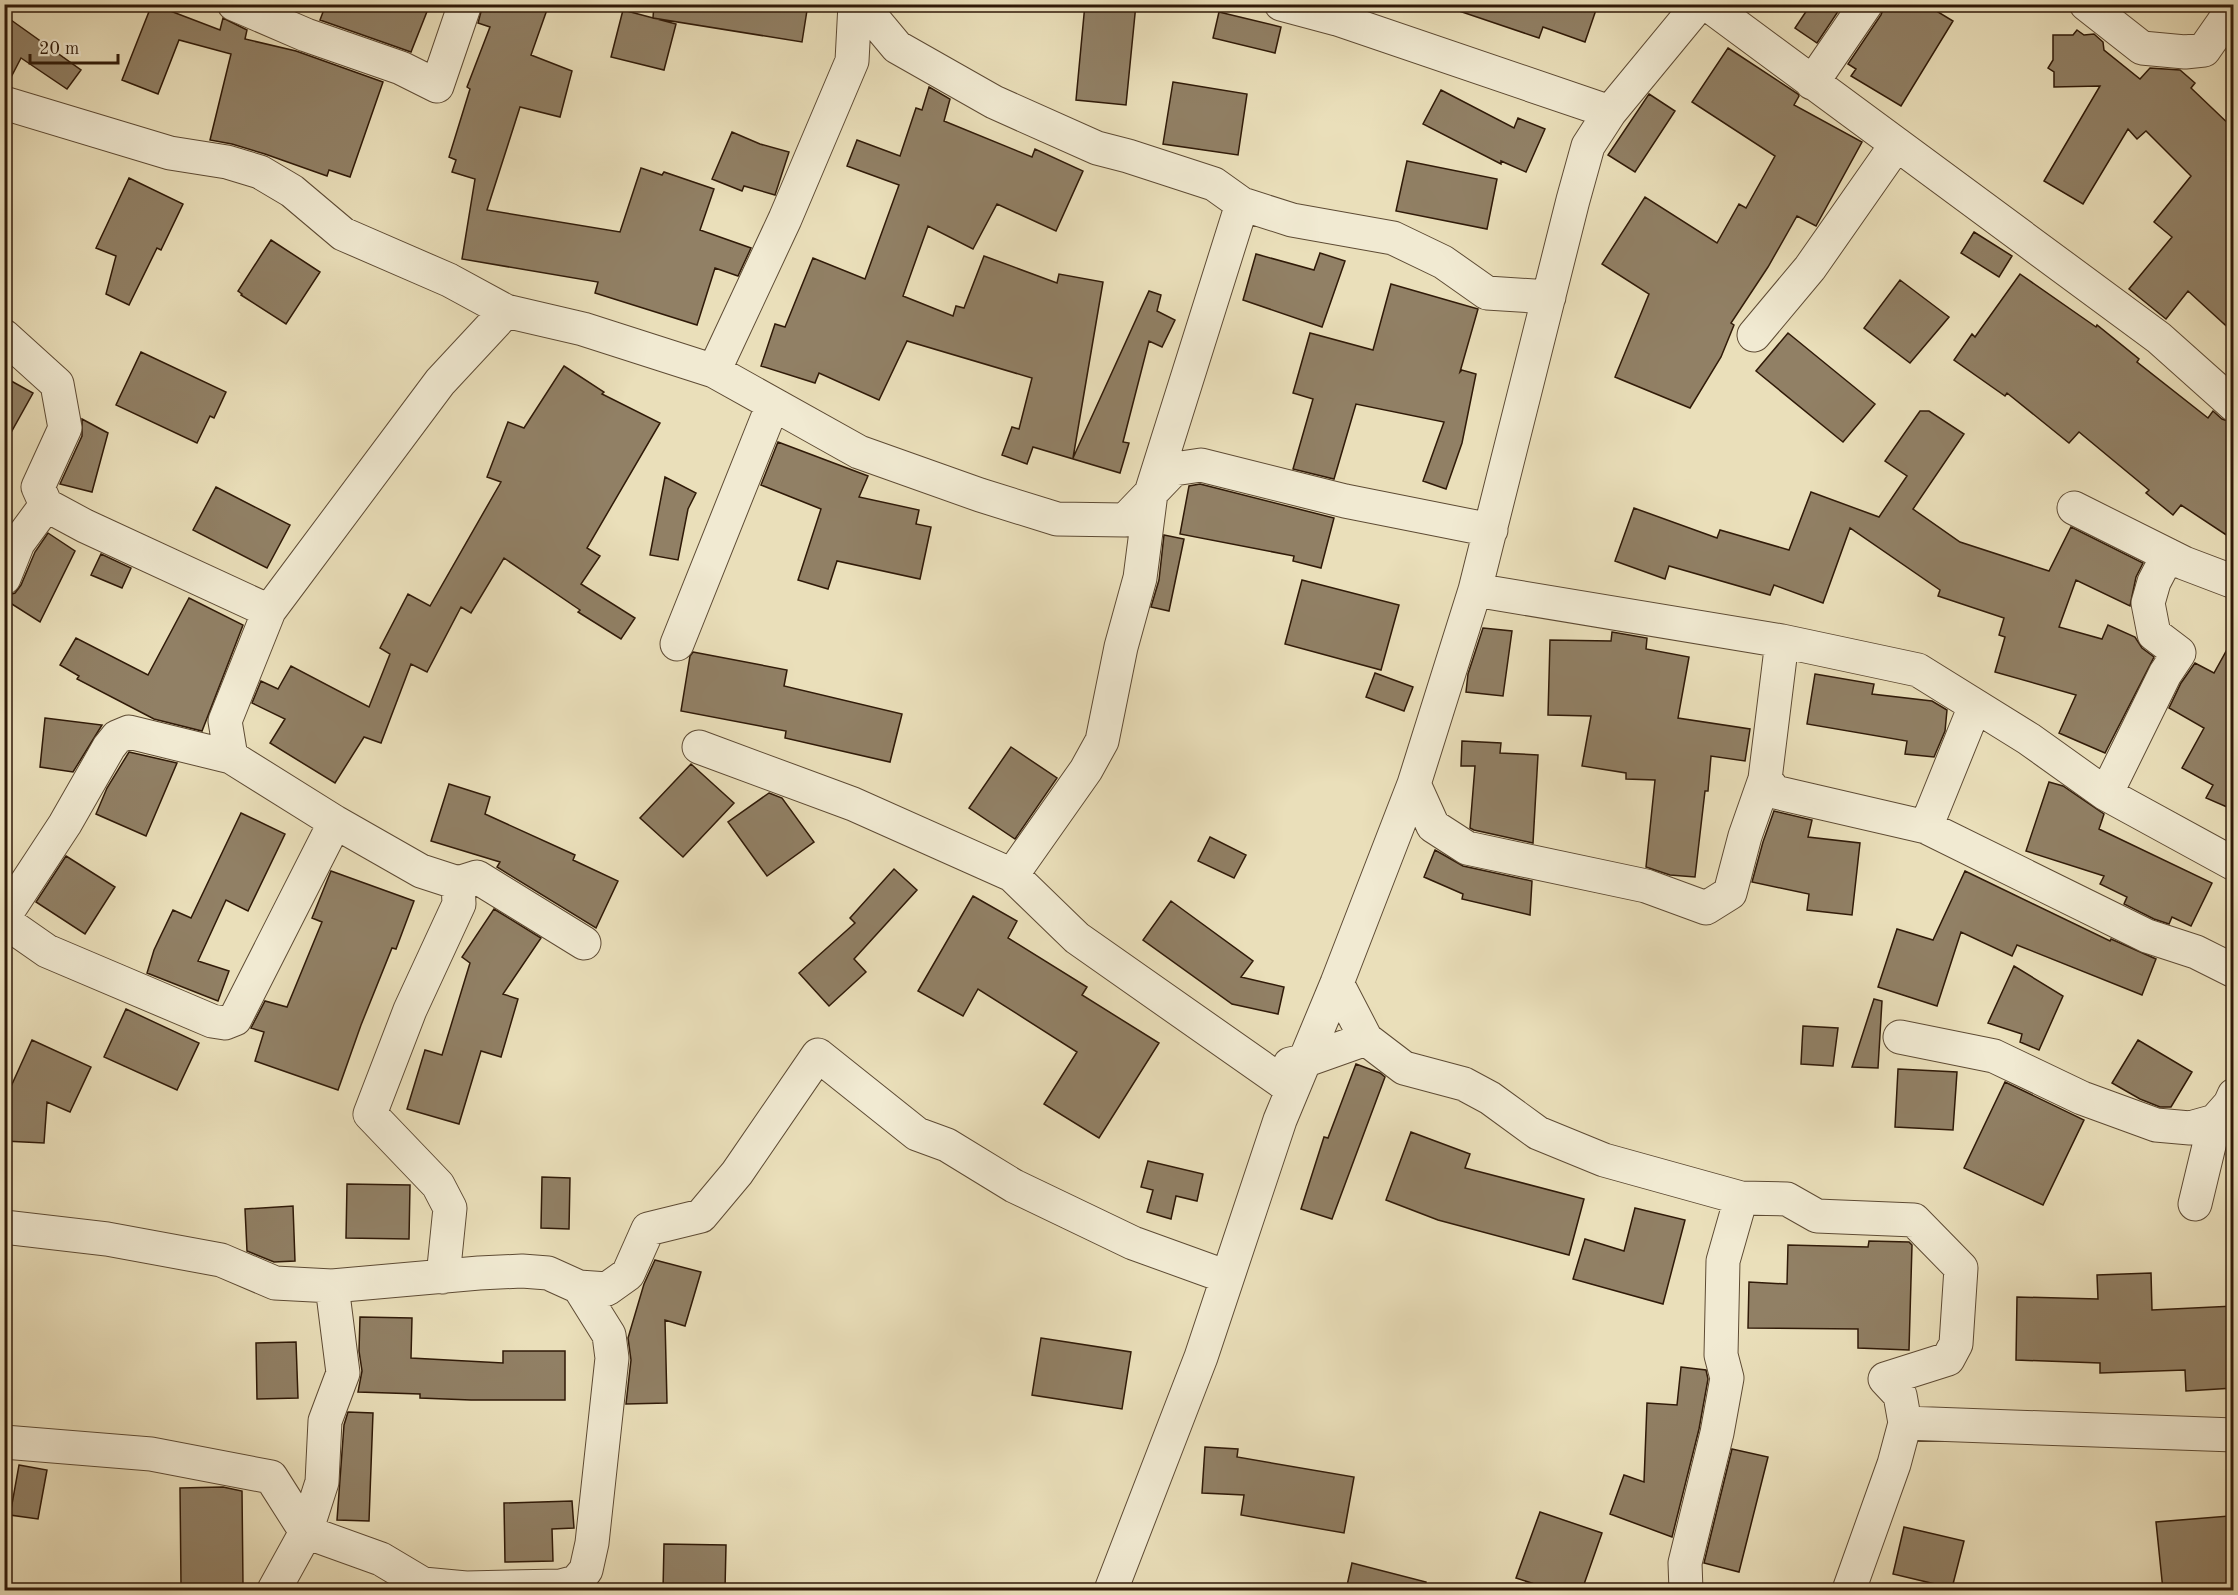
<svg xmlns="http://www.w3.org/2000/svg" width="2238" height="1595" font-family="'Old Standard TT',serif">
	<rect width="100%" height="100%" fill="#eadfba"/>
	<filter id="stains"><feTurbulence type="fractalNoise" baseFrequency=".00333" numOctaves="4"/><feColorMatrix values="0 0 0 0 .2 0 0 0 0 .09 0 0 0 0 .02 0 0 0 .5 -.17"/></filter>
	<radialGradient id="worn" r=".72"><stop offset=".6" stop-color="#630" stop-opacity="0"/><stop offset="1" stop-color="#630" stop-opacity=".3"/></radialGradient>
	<path fill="#918065" stroke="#301a08" stroke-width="1.5" d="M152,4L220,30L223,18L247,30L245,39L296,51L383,82L350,177L329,170L327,176L265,154L232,144L210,140L231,54L179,40L158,94L122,80Z
		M326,4H430L411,52L320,20Z
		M483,4H549L531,55L572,71L560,117L520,107L487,210L620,232L641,168L662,175L664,172L714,189L700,230L751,248L738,276L715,268L697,325L595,293L598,282L462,259L475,179L452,172L456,160L449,157L470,89L467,87L490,27L478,23Z
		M654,4H808L802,42L653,18Z
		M1085,4H1136L1126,105L1076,100Z
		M1453,4H1598L1585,42L1543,27L1539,38L1453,9Z
		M1811,4H1843L1817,43L1795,28Z
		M1885,4H1925L1953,21L1901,106L1851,76L1856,69L1848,64L1881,15Z
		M623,10L676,24L664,70L611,57Z
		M1219,12L1281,27L1275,53L1213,38Z
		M4,15L81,70L67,89L21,58L7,85H4Z
		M2077,30L2084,35L2094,34L2103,42L2104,50L2140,79L2150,68L2180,70L2195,83L2191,88L2234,129V333L2188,291L2166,319L2129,289L2172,237L2154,222L2191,176L2146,131L2137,139L2128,129L2083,204L2044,181L2100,86L2054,87V72L2048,68L2053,60V35H2073Z
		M1728,48L1798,94L1799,96L1794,105L1862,142L1816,226L1797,216L1768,267L1731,323L1734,325L1721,357L1690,408L1615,377L1649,294L1602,264L1645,197L1717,243L1739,204L1746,208L1775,156L1692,102Z
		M1173,82L1247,94L1238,155L1163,144Z
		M929,87L950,99L944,121L1032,157L1035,149L1083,171L1056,231L997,204L973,249L928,226L903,296L953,316L956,306L964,308L984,256L1057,283L1059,274L1103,282L1073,458L1149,291L1161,295L1157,311L1175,320L1162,347L1149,341L1123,442L1129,443L1120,473L1033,447L1027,464L1002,455L1012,427L1019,429L1032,378L907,341L879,400L819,373L815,383L761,366L775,324L785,327L813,258L865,279L899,185L847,166L857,140L900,156L916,108L922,110Z
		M1441,90L1514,128L1518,118L1545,129L1526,172L1501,161V164L1423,124Z
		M1649,94L1675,111L1635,172L1608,155Z
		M732,132L760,144L789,152L775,195L744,186L742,191L712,179Z
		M1407,161L1497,179L1487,229L1396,211Z
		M129,178L183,204L161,250L157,248L129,305L106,294L116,256L96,248Z
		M1974,232L2012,256L1999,277L1961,253Z
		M271,240L320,272L286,324L241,295L242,294L238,291Z
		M1320,253L1345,261L1322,327L1243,300L1256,254L1314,270Z
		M2020,274L2096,327L2097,325L2139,359L2137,362L2208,418L2213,411L2222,419L2234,423V540L2181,505L2173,515L2146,493L2149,490L2079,432L2069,443L2007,393L2005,396L1954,360L1972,334L1975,337Z
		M1900,280L1949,317L1910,363L1864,328Z
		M1391,284L1478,309L1460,372L1462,370L1476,374L1462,443L1446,489L1423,481L1444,422L1356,404L1334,479L1293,469L1313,399L1293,393L1310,333L1373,350Z
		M1788,333L1875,404L1843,442L1756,371Z
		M141,352L226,392L214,418L210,416L197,443L116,405Z
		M564,366L604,392L602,394L660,423L587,548L600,556L581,584L635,618L621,639L578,612L580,610L504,558L471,613L461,607L427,672L411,664L381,743L364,737L335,783L270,743L285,719L252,703L261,681L278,689L291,666L369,707L390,654L380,648L408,594L430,606L501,482L487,477L508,422L524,428Z
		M4,377L33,393L4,445Z
		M1920,411H1929L1964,434L1913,509L1960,542L2049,571L2071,527L2143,563L2136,577L2130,606L2076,580L2059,627L2102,639L2108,625L2135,637L2142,648L2154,657L2105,753L2059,733L2076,695L1995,672L2005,637L1999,635L2004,618L1938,596L1940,590L1850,528L1823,603L1774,585L1770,595L1669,566L1665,579L1615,561L1634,508L1717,538L1720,530L1789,550L1811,492L1879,517L1907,476L1885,461Z
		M82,419L108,433L92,492L60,484L82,436Z
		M778,442L868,476L859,497L919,510L916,524L931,527L920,579L837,561L828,589L798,580L821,509L761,485Z
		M665,477L696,493L688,509L678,560L650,555Z
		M1200,484L1334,518L1321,568L1293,561L1294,556L1180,534L1189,486Z
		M216,487L290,525L267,568L193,530Z
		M48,533L75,551L40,622L4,599V596L15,593L21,585L35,552Z
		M1164,535L1184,539L1169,611L1151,607L1159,580Z
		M101,554L131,568L122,588L91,575Z
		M1302,580L1399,605L1381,670L1285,644Z
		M189,598L243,625L202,731L154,719L77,679L79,676L60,665L76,638L148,675Z
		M1483,628L1512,631L1503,696L1466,692L1468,674Z
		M1612,632L1647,638L1646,649L1689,657L1678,718L1750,729L1745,761L1711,756L1708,791H1705L1695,877L1670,875L1646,867L1655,780L1626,779V773L1582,766L1591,716L1548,715L1550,640L1611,641Z
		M2234,637V810L2206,798L2213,785L2182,768L2204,728L2169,708L2181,683L2195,663L2214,673Z
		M693,652L787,670L784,686L902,714L890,762L785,738L786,731L681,711L690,656Z
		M1375,673L1413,687L1404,711L1366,697Z
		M1815,674L1874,684L1872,694L1932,701L1947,710L1945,731L1934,757L1905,754L1907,741L1807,724Z
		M45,718L102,725L73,772L40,767Z
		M1462,741L1501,743L1500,753L1538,755L1533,843L1474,830L1470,828L1475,766H1461Z
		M1011,747L1057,778L1015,839L969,808Z
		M129,752L177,763L146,836L96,814L107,788Z
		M691,764L734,803L683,857L640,818Z
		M2049,782L2063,786L2104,814L2099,829L2212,883L2191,926L2172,917L2169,924L2154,919L2124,904L2127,897L2100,884L2104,876L2026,851Z
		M449,784L490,797L485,814L575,855L573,860L618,881L596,928L497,867L500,862L431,841Z
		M769,793L782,798L814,842L767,876L728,822Z
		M1774,811L1812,820L1808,837L1860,843L1852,915L1807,910L1809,894L1752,882L1763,842Z
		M241,813L285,834L248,911L226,900L198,961L229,971L218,1001L147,973L154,950L173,910L191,918Z
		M1210,837L1246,855L1234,878L1198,861Z
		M1435,850L1463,866L1532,881L1530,915L1462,899L1463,894L1424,877Z
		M66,856L115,887L85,934L36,902Z
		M894,869L917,890L854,959L866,972L829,1006L799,973L855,923L850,918Z
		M331,871L414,901L396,949L392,948L361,1025L338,1090L255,1061L264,1032L251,1028L265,1001L287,1007L322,922L312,918Z
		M1965,871L2110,941L2111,939L2156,959L2142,995L2017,945L2012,956L1961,932L1937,1006L1878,987L1897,929L1933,940Z
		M973,896L1017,921L1008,938L1087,987L1082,995L1159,1043L1099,1138L1044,1104L1077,1052L978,989L963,1016L918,991Z
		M1171,901L1253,961L1241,977L1284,987L1278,1014L1232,1004L1143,940Z
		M494,909L541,938L503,994L518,999L501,1057L481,1051L459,1124L407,1109L425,1050L442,1055L470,963L462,957Z
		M2014,966L2063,996L2039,1050L2020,1042L2022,1034L1988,1023Z
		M1874,999L1882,1001L1878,1068L1852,1067Z
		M126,1009L199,1043L177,1090L104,1057Z
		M1803,1026L1838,1028L1833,1066L1801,1064Z
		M32,1040L91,1067L70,1112L47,1102L44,1143L4,1141V1102Z
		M2138,1040L2192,1072L2171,1107H2160L2140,1099L2112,1083Z
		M1356,1064L1380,1073L1385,1077L1332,1219L1301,1209L1324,1137L1328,1138Z
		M1898,1069L1957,1072L1953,1130L1895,1127Z
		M2005,1082L2084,1120L2043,1205L1964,1168Z
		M1411,1132L1470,1154L1465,1168L1584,1199L1569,1255L1438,1220L1386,1200Z
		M1148,1161L1203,1174L1197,1201L1176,1196L1171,1219L1147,1212L1153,1190L1141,1187Z
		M542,1177L570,1178L569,1229L541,1228Z
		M347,1184L410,1185L409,1239L346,1238Z
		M293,1206L295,1261L274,1262L247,1251L245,1209Z
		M1635,1208L1685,1220L1663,1304L1573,1279L1585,1239L1624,1251Z
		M1869,1241L1909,1242L1912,1245L1909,1350L1858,1348V1329L1748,1328L1749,1282L1787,1284L1788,1245L1868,1247Z
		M655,1260L701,1272L685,1326L665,1320L667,1403L626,1404L631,1360L628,1338L644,1284Z
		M2151,1273L2152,1310L2234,1306V1388L2186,1391L2185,1370L2100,1373V1363L2016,1360L2017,1297L2098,1299L2097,1275Z
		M360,1317L412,1318L411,1358L503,1363V1351H565V1400H471L420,1398V1394L358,1392L362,1371L359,1351Z
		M1041,1338L1131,1352L1122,1409L1032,1395Z
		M296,1342L298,1398L257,1399L256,1343Z
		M1681,1367L1706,1370L1708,1379L1699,1429L1672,1537L1610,1514L1624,1475L1644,1482L1647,1403L1677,1405Z
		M348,1412L373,1413L369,1521L337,1520L344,1425Z
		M1205,1447L1238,1449L1237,1457L1354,1477L1344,1533L1241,1515L1244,1495L1202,1493Z
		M1732,1449L1768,1457L1739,1572L1704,1563Z
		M19,1465L47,1470L38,1519L10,1515Z
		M223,1487L242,1491L243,1585H181L180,1488Z
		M572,1501L574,1528L552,1529L553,1561L505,1562L504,1503Z
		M1540,1512L1602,1533L1582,1590H1553L1516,1578Z
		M2229,1516L2234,1567H2228L2229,1590H2163L2156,1522Z
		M1904,1527L1964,1541L1952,1588L1893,1574Z
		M664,1544L726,1545L725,1590H663Z
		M1352,1563L1426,1582L1425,1590H1346Z"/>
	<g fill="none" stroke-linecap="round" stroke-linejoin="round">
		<g stroke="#5e4b34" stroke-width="35">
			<path id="minor" d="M234,4L306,35L401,68L437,86L465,4
				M861,4L897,47L994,102L1097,148L1128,156L1214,184L1242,204L1292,220L1393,238L1443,262L1487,293L1549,297
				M1281,4L1337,19L1610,112
				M1707,4L2159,338L2234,405
				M2086,4L2142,48L2185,52L2204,50L2234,7
				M1812,83L1866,4
				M4,103L170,153L227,162L260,172L292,191L343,234L449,280L506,311L583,329L714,371L859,452L980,495L1057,519L1125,520L1174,469L1201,465L1345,501L1491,530
				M1754,335L1810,268L1896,145
				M4,336L57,384L65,428L38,487L46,505L85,526L269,611
				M714,371L785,219L852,61L855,4
				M2074,508L2184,563L2234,582
				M4,578L18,543L46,505
				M1475,590L1782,641L1918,670L2029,739L2106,794L2234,864
				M677,644L773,404
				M699,747L853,804L1012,875L1077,938L1292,1089
				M231,757L225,721L269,611L440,382L506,311
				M1765,779L1782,641
				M1414,784L1433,826L1467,848L1646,886L1706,908L1730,893L1745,836L1765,779L1775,792L1926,827L2147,936L2196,952L2234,971
				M2106,794L2165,674L2179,653L2154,634L2148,603L2154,582L2168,555
				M1926,827L1975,706
				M1012,875L1086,770L1102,741L1121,647L1140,578L1151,493L1242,204
				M4,917L65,824L109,747L117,737L129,732L231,757L335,822L421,871L458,883L477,877L584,943
				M4,921L47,951L212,1021L225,1023L235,1019L335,822
				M1337,983L1366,1039L1404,1068L1464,1084L1490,1098L1538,1133L1604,1160L1741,1198L1787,1199L1817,1216L1914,1220L1961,1268L1956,1344L1948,1359L1885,1379L1900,1395L1905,1423L1894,1464L1849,1590
				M1900,1037L1994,1056L2082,1098L2156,1125L2190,1128L2215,1121
				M1290,1064L1304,1061L1366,1039
				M2195,1204L2215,1121L2230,1104L2234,1095
				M4,1227L107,1239L221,1260L275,1283L332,1286L479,1273L522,1271L548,1273L579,1287L607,1289L628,1274L648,1229L701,1216L737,1173L818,1055L917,1134L947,1145L1014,1186L1133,1243L1227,1277
				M443,1277L450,1208L438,1185L370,1114L410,1010L459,904L458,883
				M1905,1423L2234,1435
				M4,1442L151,1454L271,1477L306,1532L381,1559L423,1584L466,1588L561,1586L576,1582
				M274,1590L306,1532L322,1482L325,1421L343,1373L332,1286
				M575,1590L576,1582L586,1570L592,1543L612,1358L609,1335L579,1287
				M1111,1590L1201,1357L1280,1120L1337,983L1414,784L1475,590L1573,200L1588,146L1610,112L1699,4
				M1686,1590L1685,1563L1717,1433L1727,1378L1721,1355L1723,1261L1741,1198"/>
		</g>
		<use href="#minor" stroke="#f1ead2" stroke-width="33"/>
	</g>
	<rect width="2238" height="1595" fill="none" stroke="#eadfba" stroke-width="24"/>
	<rect x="6" y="6" width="2226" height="1583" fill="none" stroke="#301a08" stroke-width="3"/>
	<rect x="12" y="12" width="2214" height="1571" fill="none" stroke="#301a08" stroke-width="1.5"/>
	<path d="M30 54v9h88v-9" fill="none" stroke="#301a08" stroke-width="3"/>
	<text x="39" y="54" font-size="18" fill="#301a08" stroke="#f1ead2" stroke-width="4.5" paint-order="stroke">20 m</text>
	<rect width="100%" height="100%" filter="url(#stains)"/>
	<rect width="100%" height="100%" fill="url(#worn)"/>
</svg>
